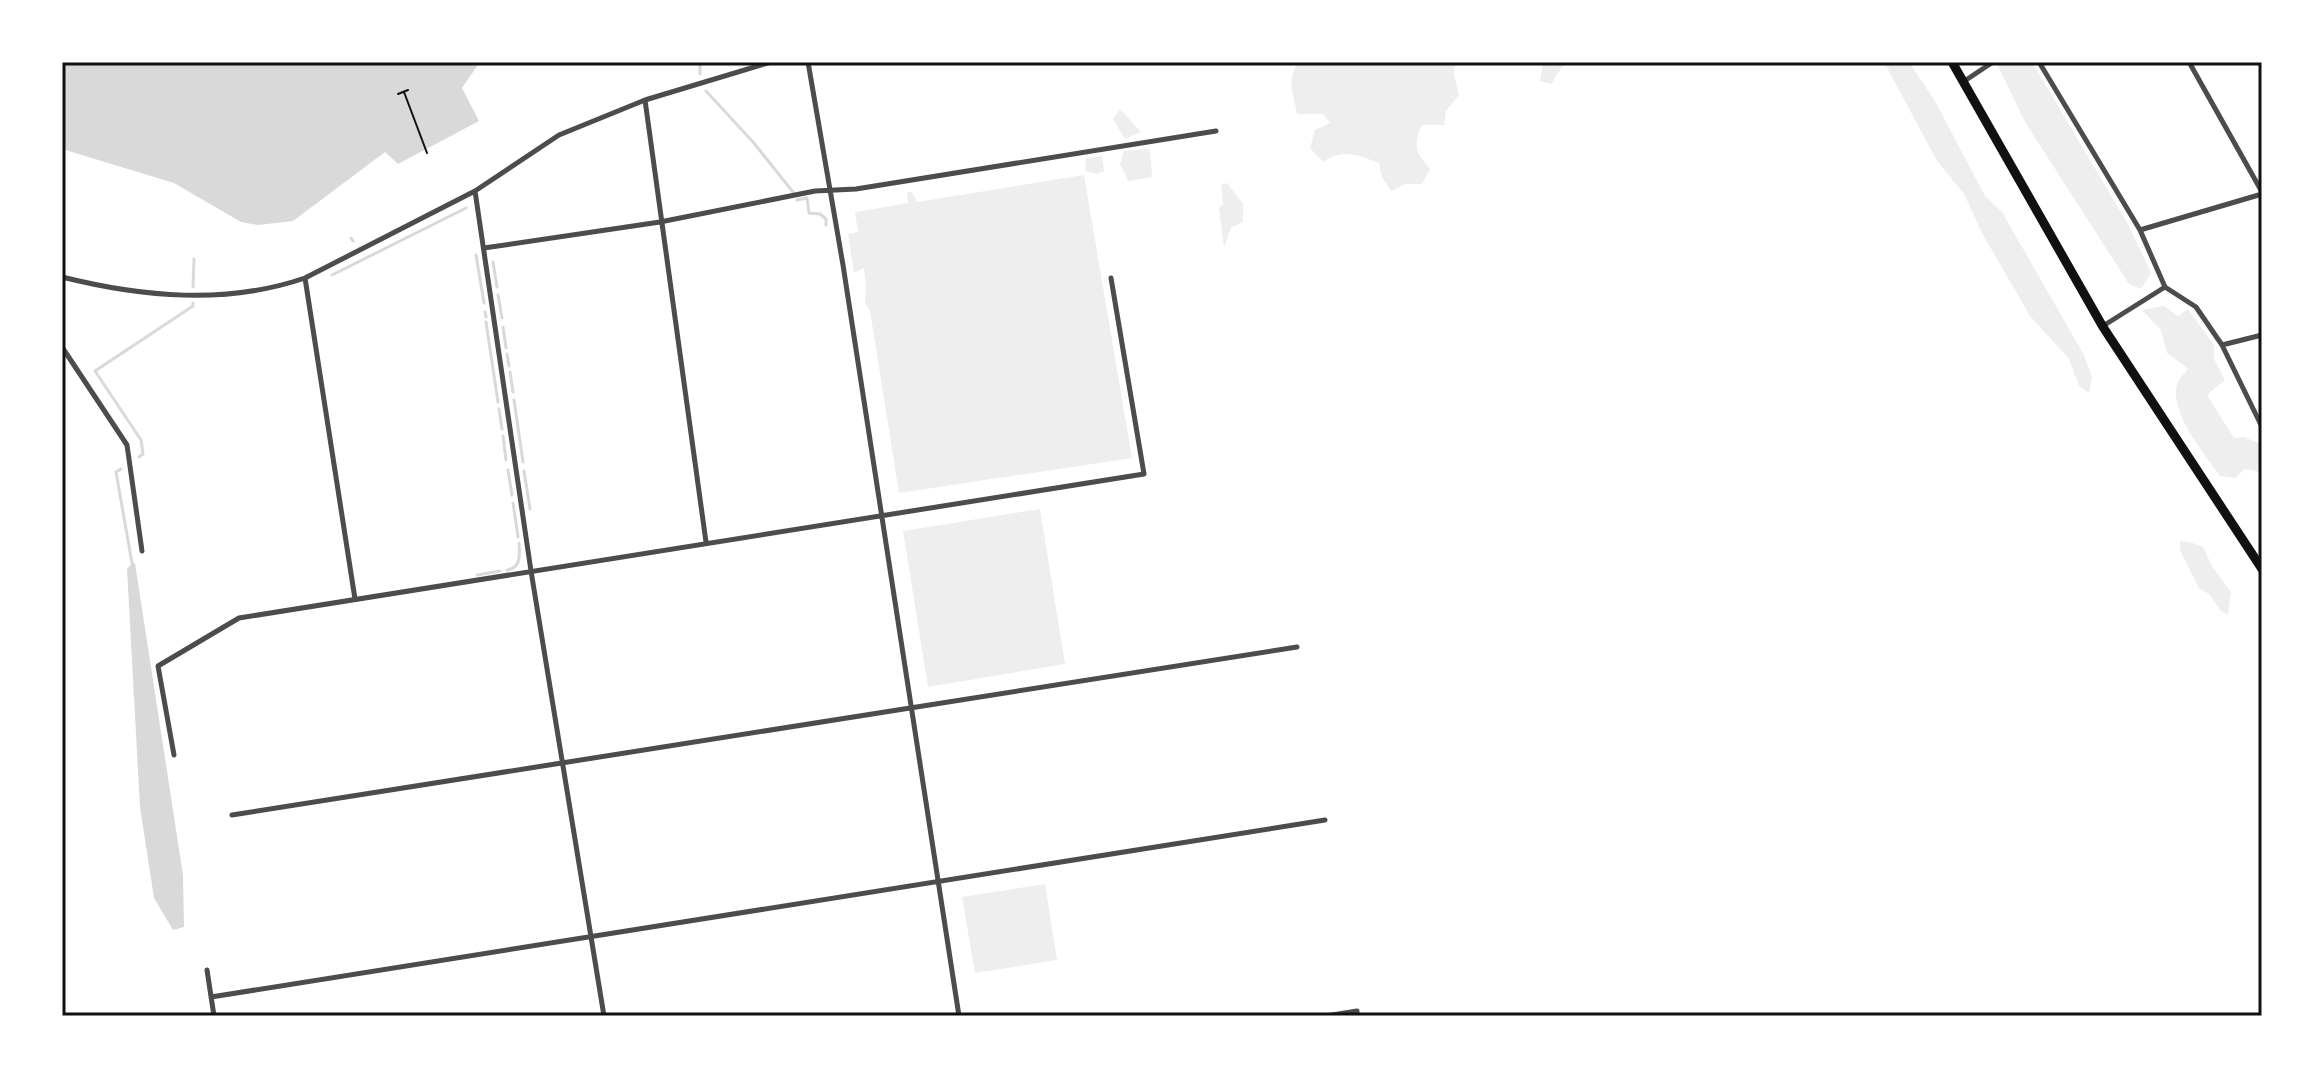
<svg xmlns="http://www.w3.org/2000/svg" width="2324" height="1078" font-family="'Nunito Sans',sans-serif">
	<rect width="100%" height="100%" fill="#fff"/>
	<path fill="#eee" d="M1300,62H1455L1454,75L1459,95L1446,111L1444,125H1422C1413,146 1415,151 1430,169L1422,184H1405L1391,191L1382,177L1379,163C1358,155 1343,148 1323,162L1310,148L1315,130L1330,123L1323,114H1297C1294,96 1285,76 1300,62Z
		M1543,62H1565L1551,84L1540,81Z
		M1884,62H1909L1935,101L1985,196L2002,212L2084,355L2092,377L2089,393L2079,386L2069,359L2030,316L1982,233L1964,194L1937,161Z
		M1996,62H2032L2129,226L2151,273L2141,289L2129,284L2025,122Z
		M1120,109L1141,132L1125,139L1113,119Z
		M1150,149L1152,177L1128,181L1120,164L1124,151Z
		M1102,156L1104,171L1097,174L1085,171L1086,158Z
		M1084,175L1132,458L899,493L870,311L865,303L866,285L864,268L854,273L848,234L858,232L855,212L908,203L907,192H912L917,202Z
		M1227,183L1243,204V222L1231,228L1224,248L1219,208L1223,204L1221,185Z
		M2164,306L2178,316L2188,309L2214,345V359L2225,380L2207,395L2234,438L2244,437L2261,444L2262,476L2260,472L2245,469L2235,478L2220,476C2205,455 2169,412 2177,385C2178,380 2184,374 2188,369L2167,353L2161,330L2142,310Z
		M1040,509L1065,664L928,687L903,531Z
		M2180,541L2190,542L2203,547L2212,566L2231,592L2228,615L2221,611L2209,594L2199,588L2180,550Z
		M1045,884L1057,960L975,973L962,897Z"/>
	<path fill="#d9d9d9" d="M62,62H480L462,88L479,121L398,164L385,152L293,221L258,225L241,222L174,183L62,149Z
		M132,563H135L183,875L184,927L173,930L154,898L140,807L127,569Z"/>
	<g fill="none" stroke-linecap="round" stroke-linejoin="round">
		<path stroke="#d9d9d9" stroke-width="3" d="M700,74V62
			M706,91L753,142L793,192
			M797,200L807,198L809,213L820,214L826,219V225
			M351,238L353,241
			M476,255L484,303
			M493,262L497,287
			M332,275L466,208
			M193,287L194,259
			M498,295L502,318
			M485,312L486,317
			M486,322L498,402
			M503,327L506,348
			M507,354L509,366
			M510,372L513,392
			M514,400L523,462
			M499,409L502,429
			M503,436L506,460
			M139,457L143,454L141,440L95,371L193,306V303
			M121,469L116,472L132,563
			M508,470L512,495
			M524,471L530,509
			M513,503L518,537
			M507,570C521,568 520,555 519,543
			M477,575L500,571"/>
		<path stroke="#111" stroke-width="2" d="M404,92L427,153
			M398,94L408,90"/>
		<path stroke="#4c4c4c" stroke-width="5" d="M808,62L843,265L959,1016
			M2039,62L2140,230L2165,287L2196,307L2222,345L2262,427
			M2189,62L2262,192
			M1963,82L1993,62
			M645,100L706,542
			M475,191L531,571L604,1016
			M2140,230L2262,194
			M484,248L660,222L815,191L856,189L1216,131
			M62,277C142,297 226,305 305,278L475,191L559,135L645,100L771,62
			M305,278L355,599
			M2103,326L2165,287
			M2222,345L2262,335
			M62,347L127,445L142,551
			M174,755L158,666L239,618L1144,474L1111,278
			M232,815L1297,647
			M207,970L214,1016
			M211,997L1325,820
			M1326,1016L1357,1011V1016"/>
		<path stroke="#111" stroke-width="9" d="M1952,62L2103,327L2262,569"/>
	</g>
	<rect width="2324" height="1078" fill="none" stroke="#ffffff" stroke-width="128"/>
	<rect x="64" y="64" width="2196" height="950" fill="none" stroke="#111" stroke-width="3"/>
</svg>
